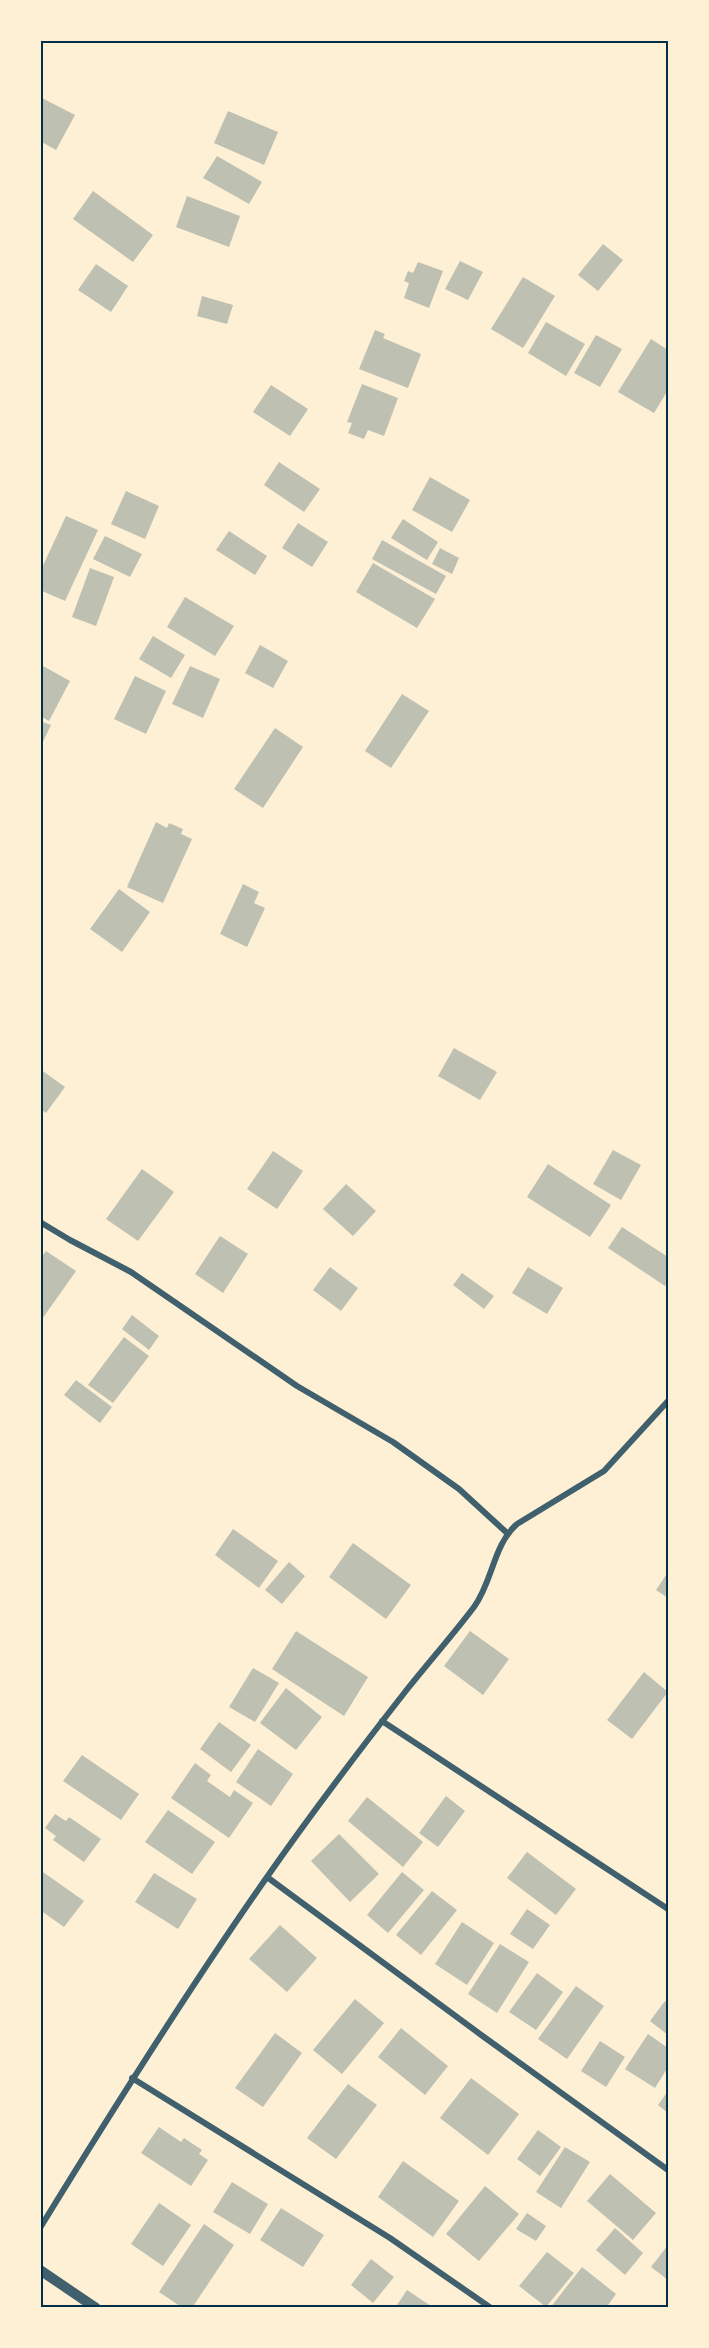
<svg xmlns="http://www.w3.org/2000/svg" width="709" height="2348" font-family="'Public Sans',sans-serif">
	<rect width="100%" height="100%" fill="#fdf0d5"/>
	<path fill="#bec0b2" d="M40,97L75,115L56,150L40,141Z
		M228,111L278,132L264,165L214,143Z
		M217,156L262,182L249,204L203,178Z
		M93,191L153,235L133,262L73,219Z
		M187,196L240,216L229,247L176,227Z
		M603,244L623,260L598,291L578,275Z
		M460,261L483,272L468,300L445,289Z
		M418,262L443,271L429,308L404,298L409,283L404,281L408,271L413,273Z
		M96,264L128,286L111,312L78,290Z
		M523,277L555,296L523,348L491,329Z
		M202,296L233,305L227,324L197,316Z
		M546,322L585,344L566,376L528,353Z
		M375,330L385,334L383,338L421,354L408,388L359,369Z
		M596,335L622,349L600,387L574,373Z
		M651,339L668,350V390L654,413L618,392Z
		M362,384L398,398L384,436L368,430L364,439L348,433L352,423L347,422Z
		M271,385L308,409L290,436L253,412Z
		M279,462L320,489L304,512L264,485Z
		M430,477L470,500L452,532L412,510Z
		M126,491L159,506L145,539L111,524Z
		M66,516L98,530L65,601L40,590V572Z
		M403,519L438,542L427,560L391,538Z
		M298,523L328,542L312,567L282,548Z
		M229,531L267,556L255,575L216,550Z
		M105,536L142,554L130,577L93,559Z
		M382,540L446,576L436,594L372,559Z
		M440,548L459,558L452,574L432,564Z
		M373,563L435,599L417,628L356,592Z
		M90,568L114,577L96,626L72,617Z
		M185,597L234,626L215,656L167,627Z
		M153,636L185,655L171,678L139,659Z
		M260,645L288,661L273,688L245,673Z
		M43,666L70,681L49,721L40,716V672Z
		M190,666L220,679L203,718L172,704Z
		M135,676L166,691L146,734L114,719Z
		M402,694L429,711L391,768L365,751Z
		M40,721L51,725L42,744L40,743Z
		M275,728L303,747L263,808L234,789Z
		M156,822L167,828L169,823L183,829L181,834L192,839L163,903L127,887Z
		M243,884L259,892L254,903L265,908L247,947L220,934Z
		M119,889L150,912L122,952L90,929Z
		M454,1048L497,1072L480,1100L438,1076Z
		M40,1069L65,1087L46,1113L40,1108Z
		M613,1150L641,1165L621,1200L593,1184Z
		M273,1151L303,1171L277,1209L247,1189Z
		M548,1164L611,1205L590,1237L527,1197Z
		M142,1169L174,1192L138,1241L106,1219Z
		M346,1184L376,1211L353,1236L323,1209Z
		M622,1227L668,1257V1281L665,1286L608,1248Z
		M220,1236L248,1254L223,1293L195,1274Z
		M46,1251L76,1271L40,1322V1259Z
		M330,1267L358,1288L341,1311L313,1290Z
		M528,1267L563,1288L547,1314L512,1293Z
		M462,1273L494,1296L484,1309L453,1285Z
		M132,1315L159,1336L149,1350L122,1329Z
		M124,1337L149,1356L113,1403L88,1385Z
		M76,1380L112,1407L100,1423L64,1395Z
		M233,1529L278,1561L259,1588L215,1555Z
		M353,1543L411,1585L386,1619L329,1577Z
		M289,1562L305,1576L282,1604L265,1590Z
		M668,1572V1598L656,1590Z
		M296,1631L368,1677L344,1716L272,1669Z
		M470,1631L509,1659L483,1695L444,1666Z
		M253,1668L279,1683L255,1722L229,1707Z
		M644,1672L668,1692L632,1739L607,1720Z
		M286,1688L322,1717L296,1750L260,1723Z
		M219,1722L251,1745L231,1772L200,1749Z
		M258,1749L293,1774L271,1806L236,1782Z
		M82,1755L139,1794L121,1820L63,1781Z
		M195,1763L211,1775L207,1781L230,1797L234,1790L253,1803L229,1838L171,1798Z
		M446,1796L465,1811L438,1847L419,1833Z
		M367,1797L423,1842L403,1867L348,1821Z
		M168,1810L215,1842L192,1874L145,1842Z
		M55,1814L66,1821L69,1817L101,1839L84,1862L53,1840L56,1836L45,1828Z
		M339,1834L379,1874L350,1902L311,1861Z
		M527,1852L576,1889L556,1915L507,1878Z
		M40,1870L84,1901L64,1927L40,1910Z
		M402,1872L424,1890L388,1933L367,1915Z
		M154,1873L197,1899L178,1929L135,1902Z
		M432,1891L457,1910L421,1955L396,1935Z
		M527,1909L550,1925L533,1949L510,1934Z
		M462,1922L494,1943L467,1985L435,1964Z
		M280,1925L317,1958L287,1992L249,1959Z
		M500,1944L529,1962L497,2013L468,1994Z
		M537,1973L563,1992L536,2030L509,2012Z
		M576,1986L604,2006L567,2059L538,2039Z
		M355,1999L384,2023L342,2074L313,2050Z
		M665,2001L668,2003V2035L650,2021Z
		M401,2028L448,2066L425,2095L378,2057Z
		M275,2033L302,2053L263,2107L235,2088Z
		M648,2034L668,2048V2067L655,2088L625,2069Z
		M600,2041L625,2057L606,2087L581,2071Z
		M471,2078L519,2114L488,2155L440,2118Z
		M348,2084L377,2105L336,2159L307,2138Z
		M668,2091V2113L658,2105Z
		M159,2127L181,2142L184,2138L202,2150L199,2154L208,2160L191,2186L141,2153Z
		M538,2130L561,2147L540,2176L517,2159Z
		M565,2147L590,2162L561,2208L536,2192Z
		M403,2161L459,2201L433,2237L378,2197Z
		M610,2174L656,2213L633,2240L587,2201Z
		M232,2182L268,2204L250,2234L213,2212Z
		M485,2186L519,2214L479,2261L446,2234Z
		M159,2203L191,2225L163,2266L131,2244Z
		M281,2208L324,2235L303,2267L260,2240Z
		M527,2213L546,2226L536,2241L516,2229Z
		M204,2224L234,2245L192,2308H183L159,2292Z
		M615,2228L643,2253L625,2275L596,2250Z
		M668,2245V2280L651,2267Z
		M547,2252L574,2273L546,2307L519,2286Z
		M371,2259L394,2277L373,2303L351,2285Z
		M582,2267L616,2294L606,2308H550Z
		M407,2290L434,2308H395Z"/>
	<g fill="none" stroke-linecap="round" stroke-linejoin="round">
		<path stroke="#3f606c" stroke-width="6" d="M40,1222L70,1240L131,1272L297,1386L393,1442L459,1489L507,1533
			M382,1721L668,1909
			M267,1877L484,2037L668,2170
			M132,2078L390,2238L491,2308
			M40,2228C113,2109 187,1991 267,1877C311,1814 358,1752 405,1692C428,1663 452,1636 474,1607C493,1581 493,1545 517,1524L604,1471L668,1401"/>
		<path stroke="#3f606c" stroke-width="10" d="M40,2270L96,2308"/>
	</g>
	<rect width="709" height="2348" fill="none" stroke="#fdf0d5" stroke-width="84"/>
	<rect x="42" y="42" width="625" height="2264" fill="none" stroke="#003049" stroke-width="2"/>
</svg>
